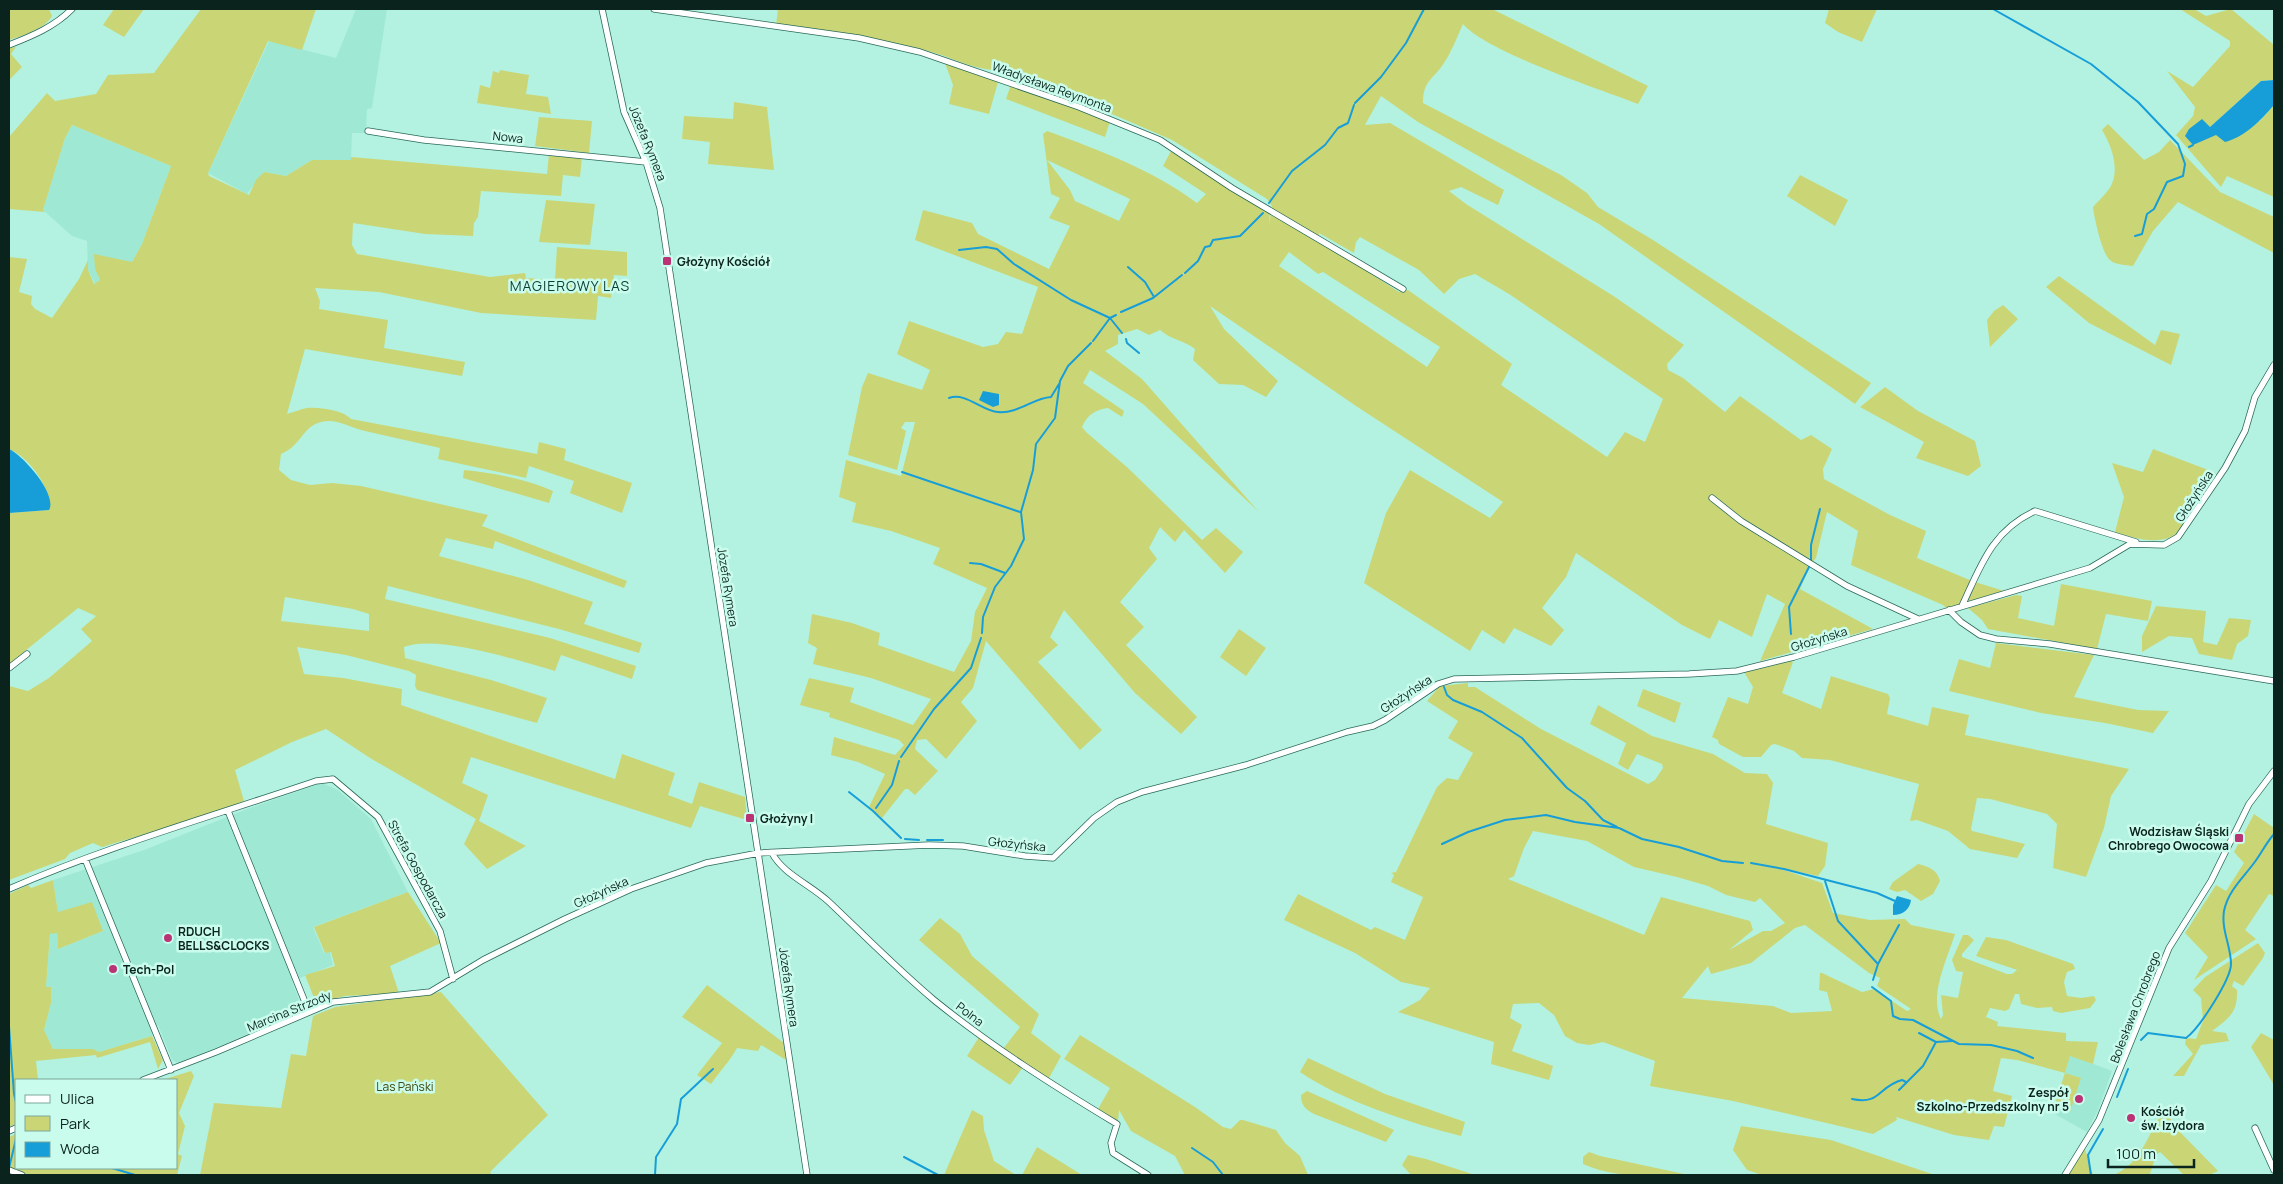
<svg xmlns="http://www.w3.org/2000/svg" width="2283" height="1184" font-family="Manrope,sans-serif">
	<rect width="100%" height="100%" fill="#b3f2e0"/>
	<path fill="#9fe9d4" d="M356,9H387L372,108L367,109L366,133H352L351,160H312L286,176L264,172L247,194L208,173L269,41L336,58Z
		M72,125L171,166L142,244L132,262L95,269L100,280L95,284L88,270L87,241L72,236L43,210L65,138Z
		M322,783L338,790L371,819L408,892L313,927L324,953L330,952L333,965L292,981L301,1005L296,1012L180,1064L172,1060L158,1025L152,1036L99,1052L93,1049H53L44,1030L51,1003L46,988L50,933H57L58,949L103,931L58,912L53,880L144,850L247,809Z
		M2070,1055L2112,1071L2098,1110L2087,1132L2053,1113Z"/>
	<path fill="#cad675" fill-rule="evenodd" d="M9,9H49L52,16C45,29 22,36 9,40Z
		M114,9H144L124,37L103,25Z
		M201,9H316L302,50L268,41L208,173L209,176L249,195L256,180L264,172L286,176L312,160H351V157L547,174L549,154L582,157L580,177L563,175L561,196L481,191L478,217L474,223L473,236L425,234L353,223L352,245L357,254L490,277L525,273L526,278L555,280L557,247L627,252V276L614,275L611,298L598,296L596,320L481,313L379,292L315,288L320,301L319,309L388,320L384,348L465,362L462,376L305,349L287,414C294,412 301,409 307,408C318,407 343,410 351,419L537,454L539,442L566,449L564,460L632,483L622,513L570,493L574,481L529,466L526,478L438,459L440,448C415,442 390,437 365,431C350,428 337,418 321,422C303,426 301,446 281,454L279,470L291,480L310,485L332,483L361,486L488,515L482,526L627,581L624,588L495,541L493,549L446,538L439,556L528,580L593,602L584,624L642,643L639,653L559,629L388,586L385,599L550,638L636,666L632,679L561,655L555,671C519,661 438,634 404,647L405,658L491,680L547,698L537,723L417,690L415,686L416,675L409,671L346,655L297,647L304,674L343,678L402,689L401,705L615,779L622,754L675,773L668,795L692,804L699,782L745,797L747,820L700,806L691,828L471,757L462,783L488,795L479,821L526,846L487,869L464,844L476,819L370,758L326,729L292,742L235,770L244,801L211,814L102,847L93,843L70,853L65,859L9,880V686L28,691L49,678L92,641L81,629L96,616L78,608L9,664V513L49,510C52,488 29,457 9,449V257L27,259L19,292L32,296L31,304L35,309L52,318L79,279L88,260V270L94,284L100,280L95,269L94,254L132,262L142,244L171,166L72,125L65,138L43,210L45,212L9,209V137L47,93L55,101L96,94L108,75L154,73ZM285,597L353,609L369,614V631L281,621Z
		M778,9H1492L1648,86L1638,104C1599,89 1487,52 1463,24C1457,37 1452,51 1444,63C1433,80 1423,80 1423,103L1561,175L1587,193L1598,207L1653,240L1871,383L1855,404L1599,224L1418,122L1381,96L1365,125L1390,123L1504,190L1498,205L1461,187L1449,191L1466,204L1615,297L1684,345L1667,364L1668,370L1683,378L1725,412L1740,396L1801,440L1811,435L1832,449L1823,469L1824,479L1890,515L1926,531L1917,558L1972,581L1960,604L1946,608L1943,605L1851,565L1858,531L1827,512L1816,558L1810,565L1800,589L1873,629L1760,661L1785,604L1767,594L1752,637L1719,620L1710,639L1682,625L1576,553L1566,577L1542,608L1564,630L1551,646L1514,628L1504,644L1482,630L1470,651L1364,583L1386,513L1410,470L1490,518L1503,502L1356,406L1210,306L1224,329L1278,381L1266,397L1243,385L1219,384L1193,360L1195,349C1184,340 1171,340 1160,330L1149,335L1137,329L1118,335V344L1105,351L1142,379L1258,511L1143,404L1090,370L1083,383L1124,411L1122,417L1108,408C1095,410 1088,414 1082,427L1086,432L1128,468L1202,540L1216,528L1243,552L1225,573L1184,530L1175,542L1160,527L1149,548L1157,559L1120,602L1144,627L1126,645L1197,717L1181,734L1135,693L1064,610L1050,637L1058,645L1038,662L1102,730L1080,750L986,641L973,688L961,702L977,721L946,759L926,739L917,740L915,749L938,771L915,795L908,789H905L882,818L869,807L885,774L858,762L831,755L834,737L895,755L904,745L899,740L829,717L830,713L800,705L809,678L854,688L850,702L913,725L931,699L871,678L813,664L817,648L808,643L812,614L852,623L880,633L878,645L954,672L971,641L975,612L987,588L933,564L940,548L891,531L852,522L856,503L839,497L846,460L901,476L915,422H905L901,428L906,431L897,470L848,455L862,387L868,373L922,390L930,370L897,354L909,321L983,347L998,344L1006,332L1022,334L1038,287L915,240L923,210L972,223L978,234L1049,269L1070,226L1049,218L1060,198L1051,194L1043,134L1047,131C1099,150 1153,170 1197,203L1206,194L1163,166L1171,151L1270,210L1269,225L1272,206L1267,199L1172,140L1112,114L995,70C972,69 951,57 928,51C878,40 828,32 776,25ZM1047,160L1130,199L1119,221L1075,201L1070,190ZM1319,233L1354,253L1356,242L1360,237L1419,270L1444,294L1459,279L1475,274L1509,294L1663,399L1645,442L1625,432L1607,457L1501,385L1512,364L1408,290L1399,292L1319,240ZM1289,252L1318,274L1323,272L1440,347L1427,367L1279,266Z
		M1829,9H1877L1862,42L1838,32L1825,23Z
		M2180,9H2194L2206,16L2231,9L2274,45V80L2261,81L2210,127L2216,135L2260,121L2274,105V197L2227,176L2221,187L2176,135L2193,116L2195,107L2167,71L2193,87L2230,46V41Z
		M16,47L11,54L22,67L9,80V48Z
		M945,63L998,82L989,114L949,104L953,85Z
		M500,70L529,75L526,94L548,97L551,114L477,103L480,85L490,88L493,71L499,73Z
		M1011,84L1110,121L1105,137L1006,99Z
		M734,102L767,107L774,170L708,164L710,142L682,139L684,116L733,119Z
		M539,117L592,121L589,153L535,146Z
		M2108,124L2144,160L2159,152L2170,140L2220,192L2274,217V253L2178,202L2153,231L2133,266C2126,265 2115,265 2110,260C2102,254 2094,217 2093,207C2098,201 2104,196 2109,189C2121,172 2112,146 2102,130Z
		M1800,175L1848,200L1835,226L1787,196Z
		M546,200L595,204L590,245L539,242Z
		M2059,276L2155,345L2161,330L2180,334L2171,365L2089,323L2046,287Z
		M2003,305L2018,319L1990,347L1987,320L1994,311Z
		M1885,387L1918,411L1975,441L1981,466L1968,476L1916,458L1924,442L1860,407Z
		M2153,449L2216,473C2207,486 2188,523 2178,532C2163,547 2132,538 2115,532L2124,497L2112,463L2143,472Z
		M464,470C495,473 525,479 553,491L549,503L463,478Z
		M1975,582L2004,591L1968,602Z
		M2061,584L2152,601L2148,621L2106,614L2097,649L1988,629L1982,620L1968,608L2016,595L2022,596L2018,618L2054,626Z
		M2156,606L2206,611L2203,642L2217,645L2229,618L2251,620L2248,636L2237,644L2232,660L2199,654L2192,638L2169,636L2142,652V636Z
		M1239,629L1266,648L1246,676L1220,657Z
		M1996,643L2094,655L2074,697L2138,710L2169,711L2153,733L2105,723L2041,713L1949,691L1959,659L1990,668Z
		M1791,661L1793,662L1782,693L1821,709L1831,676L1888,694L1890,698L1887,714L1928,726L1932,707L1969,715L1965,735L2129,769L2111,796L2104,828L2086,877L2053,868L2057,824L2047,814L1990,799L1977,798L1971,829L1972,831L2025,844L2017,858L1970,849L1948,831L1917,820L1910,821L1919,784L1830,760L1802,758L1794,751L1775,744L1771,745L1761,757H1743L1719,744L1718,740L1712,737L1728,697L1748,704L1753,687L1744,672Z
		M1468,683V687H1475L1541,729L1648,784L1655,780L1663,768L1662,764L1637,754L1628,770L1618,764L1626,743L1590,724L1598,705L1652,736L1713,754L1745,773L1767,774L1773,783L1766,824L1828,843L1825,866L1818,876L1775,867L1822,883L1833,913L1870,920L1905,919L1911,925L1955,934C1947,959 1929,996 1941,1019L1943,1015L1941,995L1958,998L1963,972L1956,971L1952,960L1963,935H1968L1974,940L1962,954V957L2007,974H2012L2017,970L1976,956L1986,937L2006,940L2073,964L2075,969L2067,972L2064,982L2067,996L2081,998L2094,996L2096,1000L2090,1008L2061,1013L2053,1011L2052,1007L2037,1008L2021,1004L2019,994H2015L2009,1009L2005,1011L1990,1008L1986,1017L1998,1022L1997,1026L2066,1033V1041L2098,1042L2093,1064L2070,1056L2065,1073L2081,1078L2070,1112L2054,1107L2065,1073L2017,1060L2001,1058L1993,1091L2012,1096L2004,1127L1994,1126L1989,1140L1954,1135L1896,1117L1897,1120L1873,1134L1733,1101L1650,1086L1655,1061L1603,1042L1589,1045L1577,1043L1565,1036L1554,1015L1539,1003L1513,1004L1510,1018L1522,1025L1512,1051L1553,1066L1549,1080L1491,1064L1494,1042L1398,1012L1420,1000L1430,988L1401,982L1355,953L1284,920L1298,894L1371,930L1375,927L1405,940L1423,897L1391,882L1394,875L1391,873L1396,872L1437,787L1447,778L1458,780L1473,753L1448,738L1458,721L1427,701L1440,686ZM1533,831L1587,841L1634,867L1677,877L1708,886L1726,895L1755,902L1760,898L1785,923L1771,931H1763L1729,950L1753,930L1750,921L1661,897L1644,935L1508,879L1514,876L1524,848ZM1805,925L1869,973L1880,978L1877,986L1911,1009L1907,1011L1874,989L1862,992L1822,973H1820L1819,990L1827,992L1832,1011L1791,1013L1773,1006L1682,998L1708,966L1711,974L1751,963L1795,928Z
		M1643,689L1681,703L1675,723L1637,706Z
		M2254,814L2274,828V896L2269,894L2245,930L2256,939L2194,980L2208,957L2185,933L2216,885L2226,891L2244,863L2234,852Z
		M1918,864C1929,867 1937,869 1940,881L1933,894L1921,901L1905,890L1897,892L1889,889L1893,882Z
		M53,880L58,912L92,902L103,931L58,949L57,933L50,934L46,987H51V1003L44,1030L53,1049H93L99,1052L152,1036L163,1060L158,1069L150,1042L97,1058L96,1055L36,1061L38,1080H16V1124L9,1127V894L28,885L31,888Z
		M408,892L441,943L390,966L399,993L345,996L316,1003L305,975L335,966L331,952L325,953L314,927Z
		M940,918L960,934L972,956L1039,1014L1031,1033L1061,1056L1048,1080L1003,1049L1020,1027L919,940Z
		M2258,943L2265,953L2263,958L2243,986L2234,981L2232,986L2237,990C2238,1013 2229,1018 2212,1031L2226,1033L2229,1041L2201,1045L2184,1076H2173L2193,1054L2185,1044L2186,1038L2196,1039L2203,1021L2201,998L2193,990L2205,977Z
		M707,985L784,1043L786,1060L761,1045L758,1051L737,1048C730,1061 720,1071 711,1084L697,1075L722,1043L682,1017Z
		M441,992L548,1115L490,1172L492,1175H200L214,1103L281,1108L291,1054L306,1056L313,1016L335,1007Z
		M2261,1033L2274,1040V1085L2251,1047Z
		M1080,1035L1195,1107L1223,1127L1231,1129L1240,1120H1243L1276,1130L1285,1143L1300,1156L1308,1175H1185L1175,1156L1131,1131L1119,1110L1118,1122L1098,1109L1110,1088L1064,1059Z
		M979,1037L1023,1067L1010,1085L967,1056Z
		M1308,1058L1385,1094L1465,1122L1461,1136C1413,1124 1340,1100 1300,1072Z
		M191,1071L194,1076L179,1113L185,1126L178,1154L182,1156L177,1175H30L23,1173L22,1175H9V1137L16,1134V1168H176V1080H162Z
		M1307,1091L1394,1130L1386,1142L1314,1114C1305,1109 1301,1105 1301,1095Z
		M972,1110L983,1116L984,1130L994,1161L1016,1175H944Z
		M2168,1115L2178,1130L2218,1171L2209,1175H2184L2160,1152L2156,1155L2150,1174L2152,1175H2113C2139,1165 2147,1138 2160,1116Z
		M1741,1126L1831,1140L1932,1174L1762,1175L1747,1170L1733,1150Z
		M1037,1147L1082,1175H1022Z
		M2085,1149L2093,1175H2067Z
		M1589,1152L1600,1156L1689,1175C1654,1175 1616,1179 1583,1164V1157Z
		M1408,1155L1426,1159L1475,1175H1411L1402,1165Z"/>
	<path fill="#179ed9" d="M2274,80V105C2261,120 2245,137 2225,142L2216,135L2193,145L2185,136L2189,129L2202,119L2210,127L2261,81Z
		M983,391L999,394V405L993,407L979,400Z
		M9,449C23,455 58,495 49,510L9,513Z
		M1897,896L1911,900C1910,909 1903,915 1893,915V905Z"/>
	<g fill="none" stroke-linecap="round" stroke-linejoin="round">
		<path stroke="#179ed9" stroke-width="2" d="M1993,9L2091,64L2138,102L2178,144L2185,164L2183,176L2167,182L2154,209L2147,214L2142,234L2135,236
			M1355,103L1381,77L1406,43L1424,9
			M2189,147L2193,145
			M1269,203L1292,171L1325,145L1338,128L1348,123L1354,105
			M959,250L986,247L997,249L1014,264L1071,300L1110,318L1122,333
			M1128,267L1145,282L1154,297
			M1185,273L1198,261L1205,247L1210,246L1213,240L1240,236L1263,213
			M1121,312L1153,298L1182,275
			M1126,339L1127,343L1139,353
			M1093,341L1110,318L1116,315
			M949,398C966,392 982,411 998,412C1018,414 1033,398 1051,397L1059,384
			M902,472L1020,512
			M1811,561V545L1820,509
			M970,563L981,564L1005,573
			M982,633L983,617L995,587L1011,566L1024,539L1021,512L1033,470L1036,444L1055,418L1060,381L1068,366L1091,343
			M1791,634L1789,607L1810,565
			M1444,687L1447,695L1453,700L1482,712L1522,738L1567,788L1585,801L1603,820L1617,827
			M901,757L934,709L971,668L981,638
			M849,792L873,811L901,838
			M876,808L892,785L899,761
			M905,839L919,840
			M927,840H943
			M1442,844L1468,832L1505,820L1546,815L1575,822L1619,828L1642,839L1679,847L1722,861L1743,863
			M1751,863L1784,869L1877,893L1895,901
			M1825,881L1838,921L1878,964L1873,980
			M1878,964L1899,925
			M1872,987L1891,1001L1893,1016L1900,1019L1913,1020L1959,1044L1991,1045L2017,1051L2033,1058
			M9,1026L14,1094L16,1102
			M1919,1033L1936,1042
			M2141,1040L2148,1033L2186,1038C2199,1029 2231,979 2231,964C2231,946 2221,930 2224,911C2228,891 2243,878 2254,863C2261,854 2266,843 2274,834
			M1899,1090L1923,1066L1936,1042L1952,1041
			M2117,1097L2128,1069
			M1852,1099C1881,1105 1877,1087 1902,1080L1906,1082
			M1192,1148L1213,1162L1223,1175
			M904,1157L938,1175
			M9,1168L16,1139
			M112,1168L135,1175
			M655,1175L656,1157L677,1124L681,1099L713,1069
			M2091,1175L2088,1155L2103,1129"/>
		<g stroke="#2a6859" stroke-width="7">
			<path id="minor" d="M602,9L624,112L646,162L660,208L807,1175
				M654,9L859,38L920,52L1079,107L1160,140L1232,188L1403,289
				M9,45C32,36 54,27 72,9
				M368,131L424,140L646,162
				M1712,498L1741,521L1847,586L1918,619
				M1962,606C1981,565 1992,531 2035,511L2136,542
				M1949,610L1961,622L1980,635L1996,639L2050,644L2274,681
				M9,668L27,654
				M228,811L309,1012
				M772,853C783,874 811,885 829,902C864,935 897,969 934,1000C992,1047 1054,1086 1117,1124L1111,1143L1113,1153L1148,1175
				M85,859L171,1070
				M9,889C108,846 213,816 316,781L333,779L378,817L440,931L453,979
				M143,1080L216,1052L333,1002L430,992L483,960L565,919L631,889L706,863L759,853L929,845L963,846L1025,856L1053,858L1094,818L1117,802L1142,792L1246,765L1347,732L1373,726L1385,720L1438,684L1454,679L1689,674L1737,671L1794,657L2090,568L2130,544L2164,545L2178,537L2225,468L2245,431L2255,397L2274,365
				M2255,1128L2274,1170
				M9,1131L16,1128
				M9,1170L22,1175
				M2065,1175L2099,1120L2169,948L2211,881L2249,804L2274,771"/>
		</g>
		<use href="#minor" stroke="#fff" stroke-width="5.5"/>
	</g>
	<g fill="#b93375" stroke="#cafced" stroke-width="2">
		<rect x="662" y="256" width="10" height="10" rx="2.5"/>
		<rect x="745" y="813" width="10" height="10" rx="2.5"/>
		<rect x="2234" y="833" width="10" height="10" rx="2.5"/>
		<circle cx="168" cy="938" r="5"/>
		<circle cx="113" cy="969" r="5"/>
		<circle cx="2079" cy="1099" r="5"/>
		<circle cx="2131" cy="1118" r="5"/>
	</g>
	<g text-anchor="middle" dominant-baseline="central" stroke-width="5" stroke-linejoin="round" paint-order="stroke">
		<g font-size="12" fill="#0a241d" stroke="#cafced">
			<text transform="translate(1052 87) rotate(20)">Władysława Reymonta</text>
			<text transform="translate(508 137) rotate(6)">Nowa</text>
			<text transform="translate(648 143) rotate(68)">Józefa Rymera</text>
			<text transform="translate(2194 496) rotate(-57)">Głożyńska</text>
			<text transform="translate(728 587) rotate(81)">Józefa Rymera</text>
			<text transform="translate(1819 639) rotate(-17)">Głożyńska</text>
			<text transform="translate(1406 694) rotate(-33)">Głożyńska</text>
			<text transform="translate(1017 844) rotate(6)">Głożyńska</text>
			<text transform="translate(418 869) rotate(61)">Strefa Gospodarcza</text>
			<text transform="translate(601 892) rotate(-24)">Głożyńska</text>
			<text transform="translate(789 987) rotate(82)">Józefa Rymera</text>
			<text transform="translate(2135 1007) rotate(-69)">Bolesława Chrobrego</text>
			<text transform="translate(289 1011) rotate(-22)">Marcina Strzody</text>
			<text transform="translate(970 1014) rotate(37)">Polna</text>
		</g>
		<g font-size="12" font-weight="bold" fill="#0a241d" stroke="#cafced" text-anchor="start">
			<text x="677" y="261">Głożyny Kościół</text>
			<text x="760" y="818">Głożyny I</text>
			<text x="2229" y="831" text-anchor="end">Wodzisław Śląski<tspan x="2229" dy="14">Chrobrego Owocowa</tspan></text>
			<text x="178" y="931">RDUCH<tspan x="178" dy="14">BELLS&amp;CLOCKS</tspan></text>
			<text x="123" y="969">Tech-Pol</text>
			<text x="2069" y="1092" text-anchor="end">Zespół<tspan x="2069" dy="14">Szkolno-Przedszkolny nr 5</tspan></text>
			<text x="2141" y="1111">Kościół<tspan x="2141" dy="14">św. Izydora</tspan></text>
		</g>
		<g font-size="12" fill="#454b0f" stroke="#cafced">
			<text x="405" y="1086">Las Pański</text>
		</g>
		<g font-size="14" letter-spacing="1" fill="#0c3d33" stroke="#cafced">
			<text x="570" y="285">MAGIEROWY LAS</text>
		</g>
	</g>
	<rect width="2283" height="1184" fill="none" stroke="#0a241d" stroke-width="20"/>
	<rect x="15" y="1079" width="162" height="90" fill="#cafced" stroke="#7da69a"/>
	<rect x="25" y="1095" width="25" height="8" fill="#ffffff" stroke="#7da69a"/>
	<text x="60" y="1104" font-size="15" fill="#0a241d">Ulica</text>
	<rect x="25" y="1116" width="25" height="15" fill="#cad675" stroke="#7da69a"/>
	<text x="60" y="1129" font-size="15" fill="#0a241d">Park</text>
	<rect x="25" y="1142" width="25" height="15" fill="#179ed9" stroke="#7da69a"/>
	<text x="60" y="1154" font-size="15" fill="#0a241d">Woda</text>
	<path d="M2108 1159v8h86v-8" fill="none" stroke="#0a241d" stroke-width="2.5"/>
	<text x="2116" y="1159" font-size="15" fill="#0a241d" stroke="#cafced" stroke-width="4" paint-order="stroke">100 m</text>
</svg>
